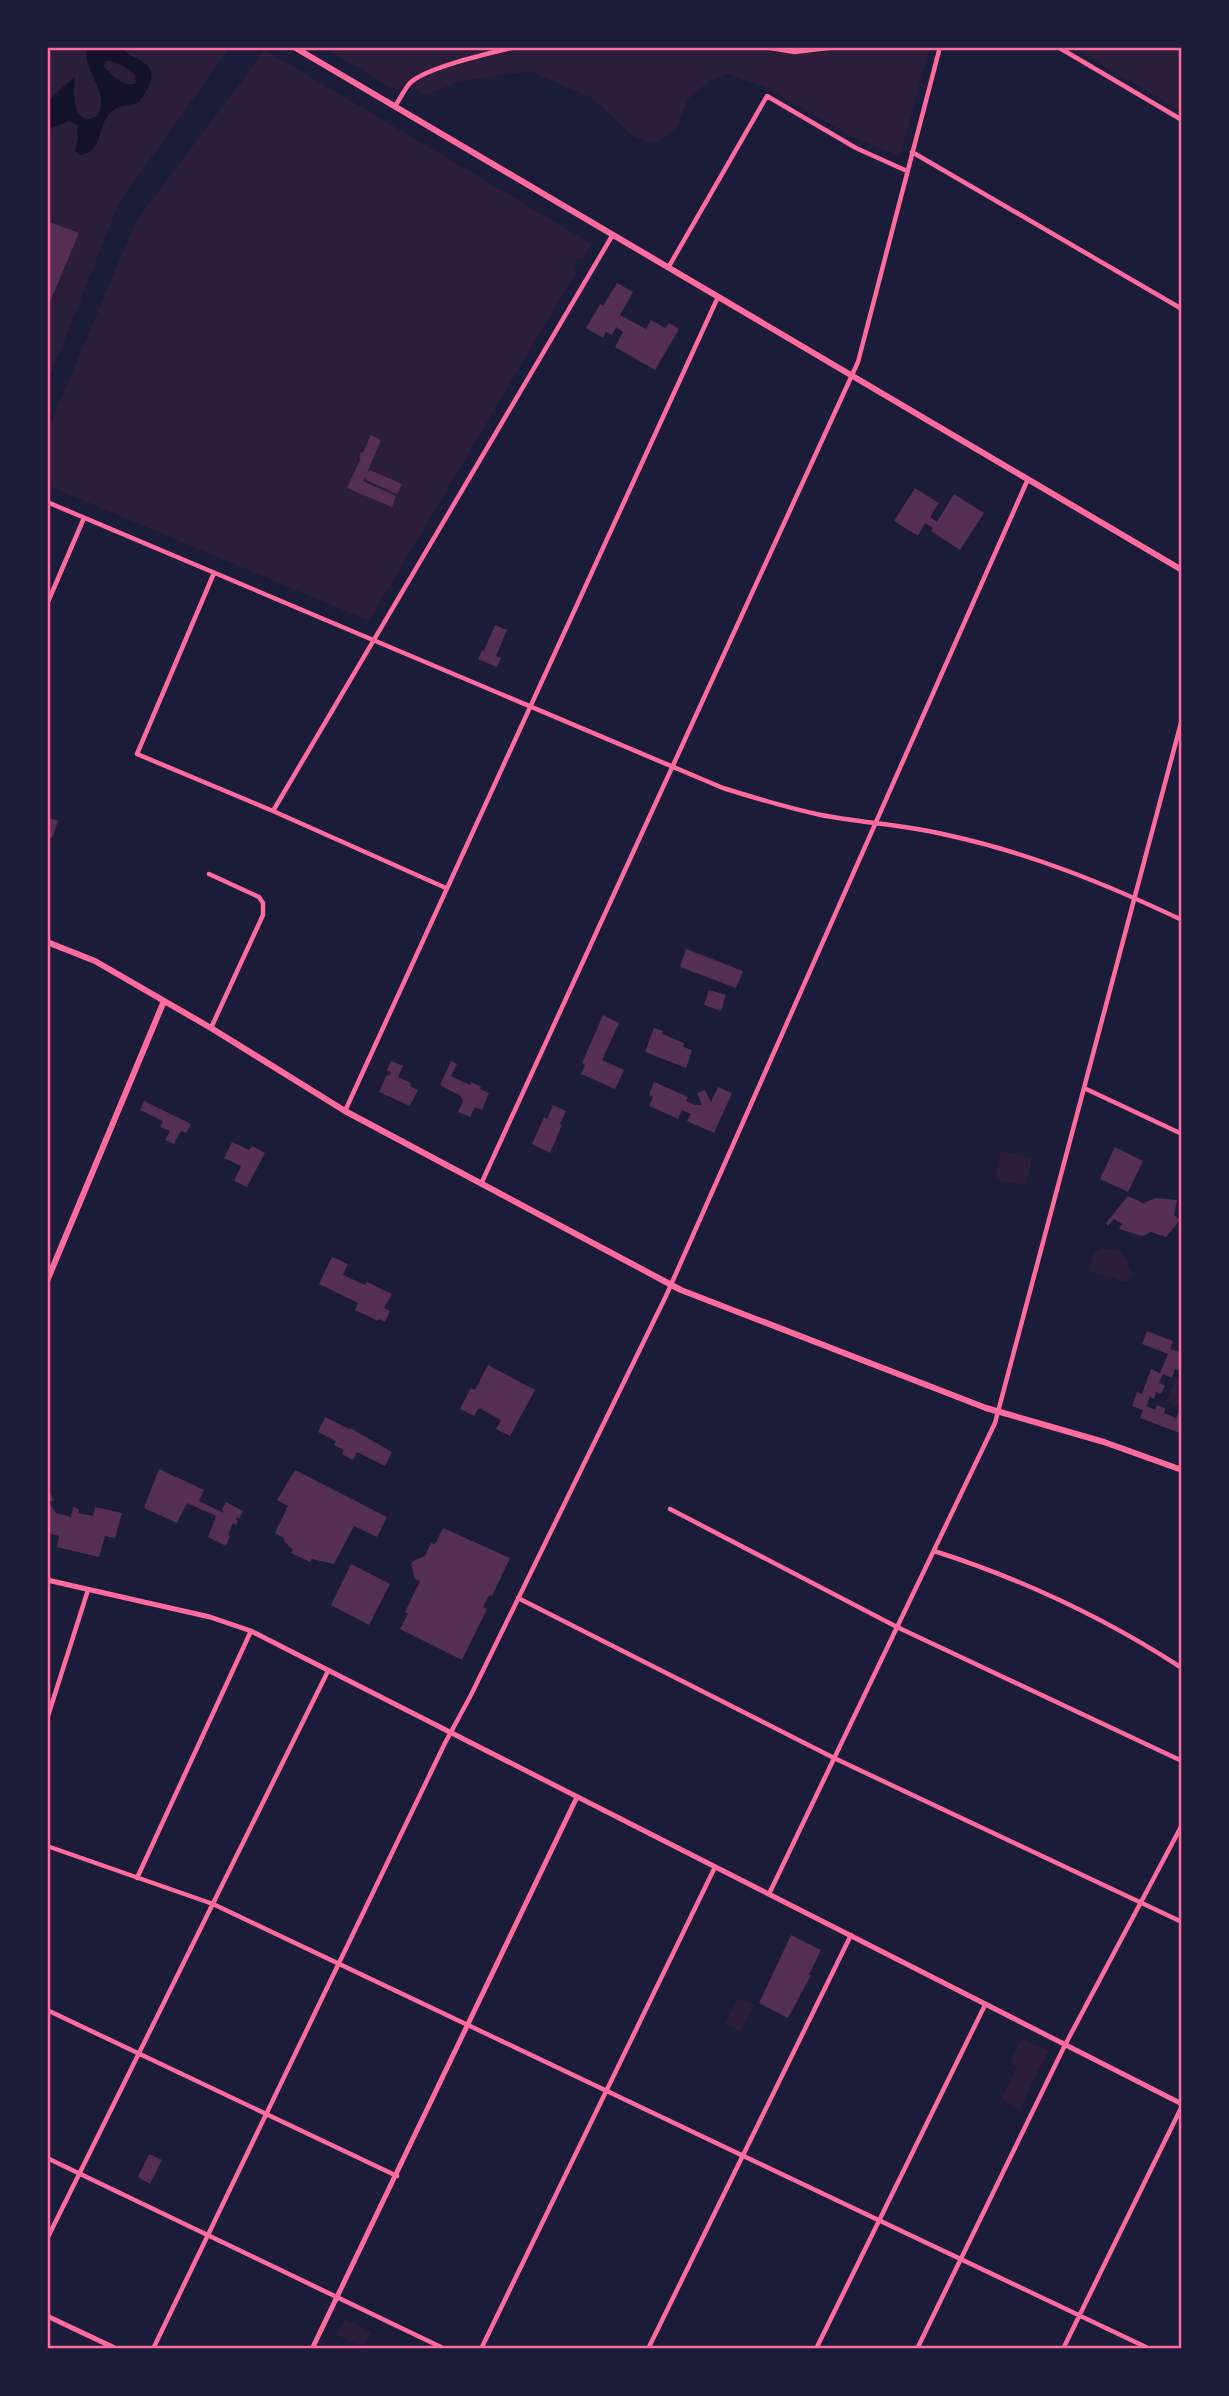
<svg xmlns="http://www.w3.org/2000/svg" width="1229" height="2396" font-family="Roboto,sans-serif">
	<rect width="100%" height="100%" fill="#1b1b3a"/>
	<path fill="#2a1e3b" d="M47,47H230L119,203L47,384Z
		M322,47H930L900,156L854,138L765,87L728,74L711,80L688,99L677,128L655,143L633,136L592,98L529,71L459,82L426,95L404,84L397,91Z
		M1072,47H1182V112Z
		M265,50L592,244L582,260L577,259L572,270L576,272L369,621L47,485V432L136,221Z
		M1001,1151L1032,1158L1026,1186L995,1179Z
		M1105,1248L1122,1252L1132,1273V1277L1126,1282L1091,1272L1090,1269L1094,1253Z
		M1176,1377L1182,1379V1408L1166,1401Z
		M738,1998L754,2005L741,2031L725,2024Z
		M1022,2038L1048,2051L1020,2109L1001,2099L1017,2067L1010,2062Z
		M345,2319L372,2332L364,2345L356,2344L337,2335Z"/>
	<path fill="#12122b" fill-rule="evenodd" d="M87,47H122C126,54 133,56 140,60C161,72 149,88 138,103C129,105 118,105 111,112C97,124 104,152 80,155L75,151L78,139L77,125L69,121L47,130V102L75,76C74,91 71,113 87,120L98,116C111,92 81,69 87,47ZM105,61C116,60 128,68 135,75L136,83C122,88 114,76 104,67Z"/>
	<path fill="#542f53" d="M47,221L79,233L47,309Z
		M617,283L633,292L620,315L646,329L651,320L665,328L669,323L679,329L655,370L615,347L623,332L616,327L612,335L606,332L603,338L586,328L600,304L603,306Z
		M371,435L381,440L367,473L370,470L402,484L397,494L366,480L365,476L363,481L396,496L392,507L347,488L361,458L359,457L361,452L363,453Z
		M915,488L939,503L930,517L937,522L954,494L984,513L960,550L931,531L933,528L925,523L918,536L894,521Z
		M495,625L507,630L496,656L501,658L497,667L478,659L482,650L484,651Z
		M47,817L58,821L52,838L47,836Z
		M686,949L743,971L736,988L680,967Z
		M709,990L726,995L721,1011L704,1005Z
		M603,1015L619,1023L602,1060L624,1070L615,1089L581,1074L585,1065L582,1063Z
		M654,1028L663,1031L662,1034L684,1043L683,1047L692,1050L686,1068L645,1052Z
		M391,1061L403,1066L398,1077L411,1083L410,1086L418,1090L410,1106L379,1092L387,1075L389,1076L391,1072L387,1070Z
		M451,1061L457,1064L451,1076L470,1085L471,1082L481,1087L480,1089L489,1093L482,1110L475,1107L470,1117L458,1112L463,1101L461,1096L440,1085Z
		M654,1082L688,1097L686,1101L695,1105H702L697,1093L705,1090L711,1102L718,1087L732,1093L714,1133L687,1121L691,1114L682,1110L678,1119L649,1106L653,1097L649,1095Z
		M144,1101L191,1124L186,1133L181,1131L174,1144L165,1140L170,1131L160,1127L163,1121L140,1110Z
		M553,1105L566,1111L560,1124L562,1125L550,1153L532,1144L544,1117L547,1119Z
		M232,1142L249,1150L252,1146L265,1153L247,1187L234,1181L241,1166L224,1158Z
		M1115,1147L1143,1161L1128,1192L1100,1179Z
		M1128,1196L1143,1203L1156,1198L1177,1200L1174,1215L1180,1220L1166,1237L1151,1232L1142,1236L1119,1229L1122,1224L1114,1219L1108,1226L1106,1223Z
		M332,1257L348,1264L343,1275L365,1285L367,1282L392,1294L384,1308L390,1311L385,1322L379,1319L378,1321L355,1310L358,1303L319,1284Z
		M1147,1331L1173,1341L1170,1349L1182,1353L1179,1360L1182,1361L1181,1371L1175,1369L1172,1378L1163,1374L1159,1383L1165,1385L1161,1394L1156,1392L1154,1399L1150,1397L1146,1406L1155,1410L1157,1405L1165,1408L1164,1413L1176,1418L1178,1413L1182,1414V1434L1140,1418L1143,1410L1132,1406L1137,1392L1142,1394L1151,1369L1160,1373L1168,1354L1142,1344Z
		M488,1365L535,1390L510,1436L496,1429L501,1420L479,1408L474,1416L460,1409L471,1388L475,1390Z
		M325,1417L349,1429L350,1428L392,1452L385,1466L357,1452L353,1460L342,1454L344,1450L334,1445L336,1441L318,1432Z
		M159,1469L204,1490L199,1501L224,1513L222,1510L226,1502L243,1511L239,1519L237,1517L236,1519L238,1521L236,1525L233,1523L228,1535L230,1536L226,1546L208,1537L216,1516L187,1503L177,1523L144,1508Z
		M295,1470L387,1517L377,1537L354,1526L334,1564L312,1559L310,1562L291,1553L293,1550L284,1541V1538L275,1533L288,1506L277,1500Z
		M47,1489L54,1500L49,1503L56,1513L71,1517L73,1507L79,1509L78,1513L93,1516L95,1507L122,1513L115,1538L105,1536L99,1557L57,1547L59,1536L47,1533Z
		M443,1528L510,1558L492,1596L489,1595L483,1607L487,1609L462,1660L400,1629L408,1614L405,1612L420,1581L415,1579L411,1564L413,1561L425,1556L431,1543L435,1544Z
		M351,1564L390,1584L369,1625L331,1605Z
		M791,1935L821,1950L809,1975H811L788,2018L759,2003Z
		M149,2154L162,2160L150,2184L138,2177Z"/>
	<g fill="none" stroke-linecap="round" stroke-linejoin="round">
		<path stroke="#ff6b9d" stroke-width="4.5" d="M764,47L795,52L836,47
			M1058,47L1182,120
			M395,106C400,99 404,90 410,83C427,67 491,53 515,47
			M912,152L1182,309
			M668,268L767,96L856,148L907,171
			M47,502L723,788C755,798 788,808 821,815C863,823 905,825 947,835C1030,853 1106,884 1182,920
			M214,573L137,754L273,811L446,888
			M47,604L84,518
			M273,811L612,236
			M209,874L259,897L263,903V915L211,1028
			M1084,1088L1182,1134
			M345,1111L718,297
			M481,1184L858,362L940,47
			M670,1509L897,1627L1182,1761
			M934,1551C1022,1579 1105,1618 1182,1668
			M518,1598L834,1758L1182,1922
			M47,1719L88,1590
			M47,1846L213,1904L1150,2349
			M137,1878L251,1631
			M769,1894L995,1423L1182,719
			M47,2010L397,2176
			M47,2158L445,2349
			M47,2239L328,1671
			M153,2349L445,1743L471,1695L666,1296L1028,479
			M481,2349L715,1867
			M648,2349L851,1935
			M816,2349L985,2005
			M917,2349L1065,2045L1182,1825
			M1063,2349L1182,2106"/>
		<path stroke="#ff6b9d" stroke-width="5" d="M47,1580L210,1617L251,1631L1182,2104
			M47,2316L117,2349
			M312,2349L577,1797"/>
		<path stroke="#ff6b9d" stroke-width="6" d="M47,942L95,961L211,1028L345,1111L681,1290L986,1408L1104,1442L1182,1470
			M47,1281L164,1001"/>
		<path stroke="#ff6b9d" stroke-width="6" d="M294,47L1182,570"/>
	</g>
	<rect width="1229" height="2396" fill="none" stroke="#1b1b3a" stroke-width="98"/>
	<rect x="49" y="49" width="1131" height="2298" fill="none" stroke="#ff6b9d" stroke-width="2.5"/>
</svg>
